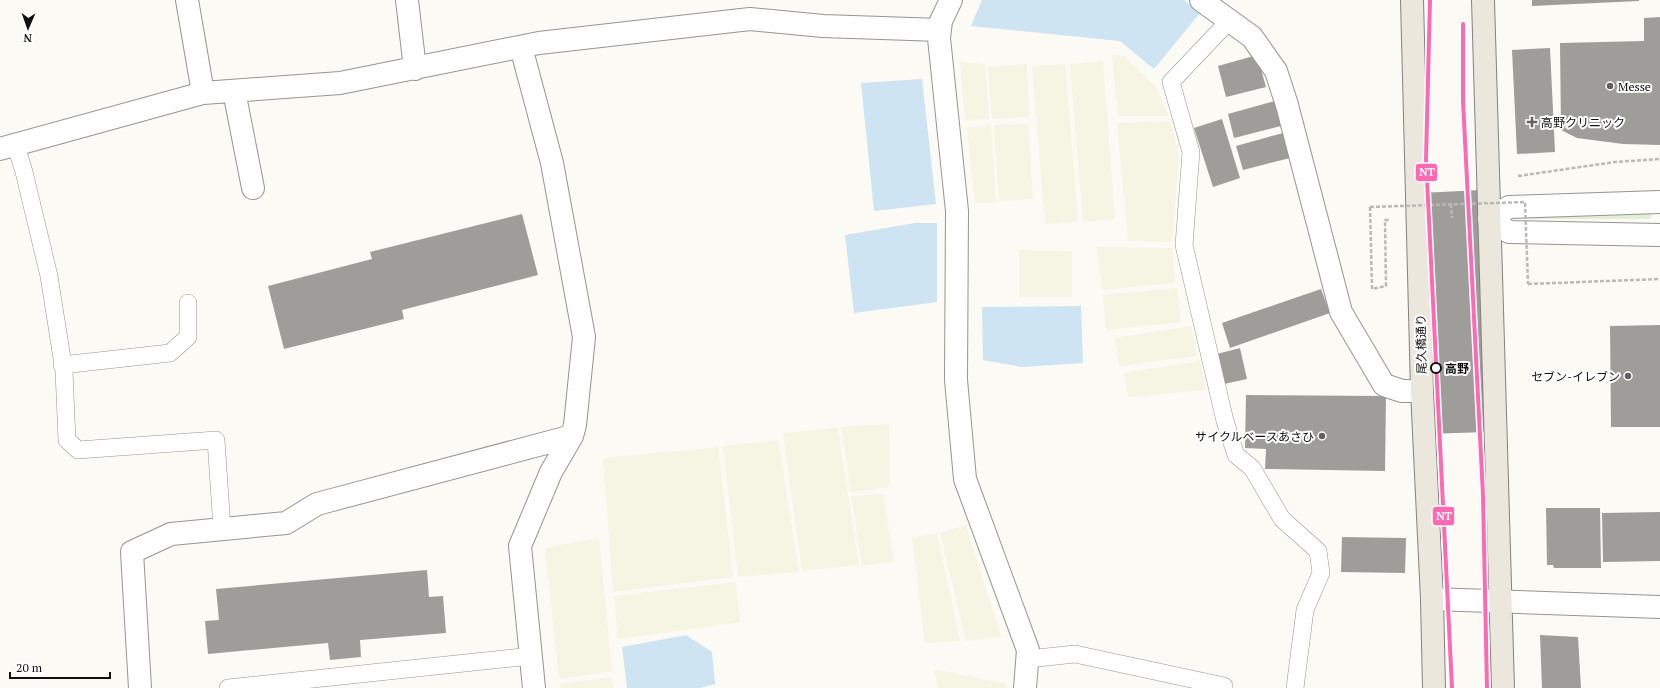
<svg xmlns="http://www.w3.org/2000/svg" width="1660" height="688" font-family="'PT Serif','Noto Sans JP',serif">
	<rect width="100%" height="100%" fill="#fbfaf5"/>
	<path fill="#f6f4e3" d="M1112,55L1124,56L1155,86L1169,116H1118Z
		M1103,61L1115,219L1083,222L1070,64Z
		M960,62L985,64L989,119L965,120Z
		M1027,64L1029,117L992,119L988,67Z
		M1065,64L1078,222L1045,224L1032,66Z
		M1170,121L1179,154L1172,242L1128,241L1117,123Z
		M1028,124L1033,199L999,201L994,125Z
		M991,125L996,202L975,203L967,128Z
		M1097,247L1172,248L1175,283L1102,290Z
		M1019,250L1072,251V297H1019Z
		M1177,288L1181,322L1106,330L1103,295Z
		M1191,326L1197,356L1119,366L1115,338Z
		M1200,361L1205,390L1128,397L1124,373Z
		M889,424L890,487L851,492L841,427Z
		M838,428L859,565L802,571L783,433Z
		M778,440L799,572L738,577L723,446Z
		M718,447L733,577L613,592L603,458Z
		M883,494L894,561L862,566L851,496Z
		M966,525L1001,637L966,641L940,533Z
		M937,533L960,641L925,643L912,538Z
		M599,538L612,671L559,679L545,548Z
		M736,582L740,622L618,639L614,596Z
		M934,669L1006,684V688H938Z
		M612,677L613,688H560V684Z"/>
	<path fill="#e4eed7" d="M1653,212L1650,219H1500L1502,214Z"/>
	<path fill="#cee4f2" d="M982,0H1184L1200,13L1154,69L1120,41L971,26Z
		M922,79L936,204L874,211L861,83Z
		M915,223H937V302L854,313L845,235Z
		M1081,306L1083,363L1022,367L983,360L982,307Z
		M686,635L712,652L715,684L700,688H627L622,647Z"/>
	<path fill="#9f9d9a" d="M1532,0H1639V1L1532,6Z
		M1660,17V145L1623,144L1577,138L1561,130L1560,43L1644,41V18Z
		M1550,48L1555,152L1517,154L1512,50Z
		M1257,55L1266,87L1226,97L1218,66Z
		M1275,101L1281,126L1234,138L1228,114Z
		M1222,119L1240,178L1213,187L1194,128Z
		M1283,133L1290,158L1243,170L1236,146Z
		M1481,190L1487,432L1426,434L1420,193Z
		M522,214L538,275L402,310L404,319L284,349L268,286L372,259L370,252Z
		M1321,289L1330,313L1230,348L1222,323Z
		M1660,325V427H1611L1610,326Z
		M1240,348L1247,379L1224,384L1217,354Z
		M1246,395L1386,396L1385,471L1265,469L1266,449L1245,448Z
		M1546,508H1600L1601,568H1554L1553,565H1547Z
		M1660,512V561L1603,562L1602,513Z
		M1342,537L1406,538L1405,573L1341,572Z
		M427,570L429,597L443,596L446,633L360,640L361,657L330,660L328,643L208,654L205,621L219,620L216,589Z
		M1540,635L1578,637L1581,688H1542Z"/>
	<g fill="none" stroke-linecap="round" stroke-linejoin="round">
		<g stroke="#959593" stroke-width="18">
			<path id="service" d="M1229,21L1171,82L1191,152L1184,245L1225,421L1236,455L1252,468L1282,519L1318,551L1321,573L1305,610L1295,688
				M16,146L24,172L49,276L64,371L67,440L78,450L216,440L222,528
				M62,365L170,353L188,337V303
				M1028,659L1075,654L1224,686
				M228,688L531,656"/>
		</g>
		<g stroke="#959593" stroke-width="24">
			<path id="minor" d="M187,0L203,93
				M407,0L415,69
				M951,0L941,21L939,38L957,211L956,380L965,479L1028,650L1025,688
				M1201,0L1252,37L1276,71L1287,105L1341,312L1384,385L1402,391H1422
				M521,47L552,163L584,337L575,425L572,436L551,472L520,546L534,688
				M234,91L253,188
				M0,149L203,93L340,83L539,43L750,19L823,26L940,30
				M1660,202L1509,207L1489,219L1509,232L1660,235
				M1432,599L1660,607
				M140,688L132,552L171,534L286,523L317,504L572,436"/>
		</g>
		<g stroke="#838280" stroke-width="24">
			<path id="primary" d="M1412,0L1422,391L1432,599L1434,688
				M1483,0L1503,688"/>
		</g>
		<path stroke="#b9b9b8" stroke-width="2.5" stroke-dasharray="4 2" stroke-linecap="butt" d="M1518,176L1615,162L1660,159
			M1451,204L1452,218
			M1370,207L1372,289L1386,286L1385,220H1389
			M1528,284L1660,279"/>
		<use href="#service" stroke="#fefefe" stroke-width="17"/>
		<use href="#minor" stroke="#fefefe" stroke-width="22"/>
		<use href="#primary" stroke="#ebe7dc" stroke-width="22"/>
		<path stroke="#b9b9b8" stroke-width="2.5" stroke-dasharray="4 2" stroke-linecap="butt" d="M1370,207L1525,202L1528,284"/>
		<g stroke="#fff" stroke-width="7">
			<path id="rail-1" d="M1430,0L1426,159L1452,688
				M1463,24V101L1483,495L1487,688"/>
		</g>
		<use href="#rail-1" stroke="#ff69b4" stroke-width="4"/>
	</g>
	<g fill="#626160" stroke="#fff" stroke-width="1.5">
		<circle cx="1610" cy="86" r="4"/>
		<path d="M1530 116h4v4h4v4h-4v4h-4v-4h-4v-4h4z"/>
		<circle cx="1628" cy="376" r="4"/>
		<circle cx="1322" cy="436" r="4"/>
	</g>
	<circle fill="#fff" stroke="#0f0f0f" stroke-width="2" cx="1436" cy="368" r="5"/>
	<g text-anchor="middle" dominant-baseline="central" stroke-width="4" stroke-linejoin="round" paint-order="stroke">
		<g font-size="12" fill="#0f0f0f" stroke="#fff" text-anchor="start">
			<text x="1618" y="86">Messe</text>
			<text x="1541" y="122">高野クリニック</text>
			<text x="1620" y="376" text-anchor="end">セブン-イレブン</text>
			<text x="1314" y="436" text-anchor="end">サイクルベースあさひ</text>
		</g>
		<g font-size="12" fill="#0f0f0f" stroke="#fff">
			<text transform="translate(1421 344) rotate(-91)">尾久橋通り</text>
		</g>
		<g font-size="12" font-weight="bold" fill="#0f0f0f" stroke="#fff" text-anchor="start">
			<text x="1445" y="368">高野</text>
		</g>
	</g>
	<g stroke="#fff" stroke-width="1.5">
		<rect x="1415" y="163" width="23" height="19" rx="4" fill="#ff69b4"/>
		<rect x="1432" y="506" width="23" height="20" rx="4" fill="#ff69b4"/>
	</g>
	<g font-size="11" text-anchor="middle" font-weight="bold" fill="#fff">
		<text x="1427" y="176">NT</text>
		<text x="1444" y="520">NT</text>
	</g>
	<g transform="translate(28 28) rotate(182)" stroke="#ffffff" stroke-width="3" paint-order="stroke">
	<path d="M0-3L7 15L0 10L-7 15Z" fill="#0f0f0f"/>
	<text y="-6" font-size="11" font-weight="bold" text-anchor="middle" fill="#0f0f0f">N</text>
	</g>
	<path d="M10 672v6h100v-6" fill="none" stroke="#0f0f0f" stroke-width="2"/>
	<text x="16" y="672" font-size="12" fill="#0f0f0f" stroke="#ffffff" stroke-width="3" paint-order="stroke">20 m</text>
</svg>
